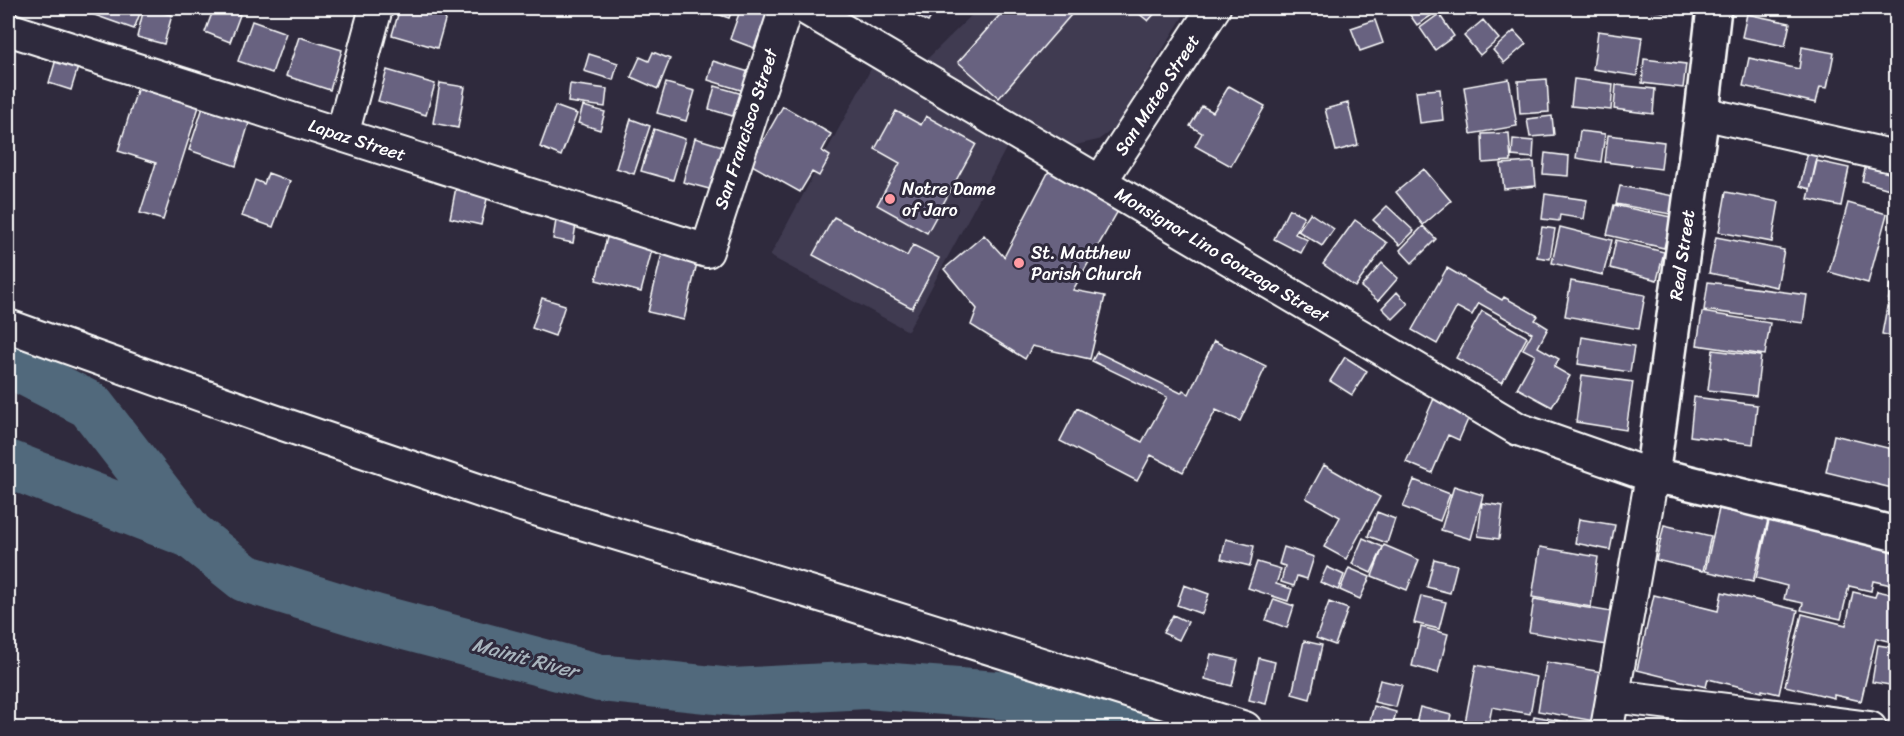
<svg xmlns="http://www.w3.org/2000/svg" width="1904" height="736" font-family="Sriracha,sans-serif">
	<rect width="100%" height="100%" fill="#2f2a3d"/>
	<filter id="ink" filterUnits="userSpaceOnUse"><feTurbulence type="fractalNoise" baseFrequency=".0167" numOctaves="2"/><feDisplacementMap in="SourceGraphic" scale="12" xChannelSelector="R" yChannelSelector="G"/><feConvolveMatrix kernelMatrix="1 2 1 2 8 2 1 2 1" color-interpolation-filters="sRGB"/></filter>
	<g filter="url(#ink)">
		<path fill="#403b51" d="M979,8H1188L1115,128L1098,140L1071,146L1037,139L922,64Z
			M1629,8H1684L1683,17Z
			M872,67L1010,141L908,331L770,256Z"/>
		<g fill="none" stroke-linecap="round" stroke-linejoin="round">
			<path stroke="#51697b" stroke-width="48" d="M8,363L90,405L190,534L245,578L375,618L600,678L733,692L866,685L1024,697L1134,728
				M8,464L190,534"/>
		</g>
		<path fill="#676280" stroke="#fff" stroke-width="1.5" d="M91,8H142L134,29L89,13Z
			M144,8L172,15L164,44L137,37Z
			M214,8H221L240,15L230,42L205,32Z
			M400,8H412L446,17L437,48L392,35Z
			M674,8H697L695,15Z
			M700,8H733L729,18Z
			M741,8H769L754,48L730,39Z
			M901,8H936L928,22Z
			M1006,8H1077L999,98L958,62Z
			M1132,8H1160L1148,21Z
			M1405,8H1443L1417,25Z
			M1464,8H1483L1470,16Z
			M1641,8H1671L1670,13Z
			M1439,14L1454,36L1435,50L1420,28Z
			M1747,14L1790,23L1785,46L1742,37Z
			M1375,20L1383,43L1360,51L1351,28Z
			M1483,20L1499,39L1480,55L1464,36Z
			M252,21L286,33L272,73L238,61Z
			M1514,31L1526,44L1504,63L1493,50Z
			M1598,31L1642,37L1637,76L1593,69Z
			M299,37L342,50L330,90L286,76Z
			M1802,47L1834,53L1827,88L1820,87L1816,103L1743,86L1749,58L1799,69Z
			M653,52L670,59L658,89L631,77L640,57L649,61Z
			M589,54L618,63L613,80L584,71Z
			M57,56L79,64L71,90L49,83Z
			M1644,59L1686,64L1683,88L1642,83Z
			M713,61L749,72L744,91L708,80Z
			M387,70L435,84L426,115L378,101Z
			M141,77L202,97L163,220L140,213L156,163L118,151Z
			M1509,79L1517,126L1471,134L1464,87Z
			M1547,79L1549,112L1520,114L1518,81Z
			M1574,79L1613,84L1611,110L1571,106Z
			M440,83L465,87L458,128L433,123Z
			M666,83L695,91L686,121L657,113Z
			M570,84L607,89L605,107L568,102Z
			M1616,85L1655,89L1653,114L1614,109Z
			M715,86L746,95L739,118L709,109Z
			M1229,86L1265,106L1231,166L1195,146L1202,133L1190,126L1202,106L1213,112Z
			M1440,89L1443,120L1420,123L1416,91Z
			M207,95L253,110L236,166L189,150Z
			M1348,103L1358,145L1336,151L1325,109Z
			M555,106L577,114L561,156L540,147Z
			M583,106L605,112L600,130L578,123Z
			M783,106L831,134L822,151L830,156L819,176L812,172L800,192L750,164Z
			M896,111L921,125L926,116L976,144L927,233L877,205L900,163L875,149Z
			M1552,116L1554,135L1530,137L1527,119Z
			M631,119L650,126L634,174L616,168Z
			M654,129L685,139L673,180L641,171Z
			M1580,131L1605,134L1601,162L1576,158Z
			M1509,133L1511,161L1483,163L1482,134Z
			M1608,135L1664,142L1661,169L1605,162Z
			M695,138L729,148L717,191L683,182Z
			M1513,139L1534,141L1533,158L1512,156Z
			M1810,143L1820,145L1810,189L1800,186Z
			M1545,153L1569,156L1568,176L1543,174Z
			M1868,157L1896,165V175L1893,190L1862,181Z
			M1817,161L1849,168L1841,206L1808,199Z
			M1534,162L1536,186L1504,189L1501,164Z
			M1424,169L1451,201L1423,225L1396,192Z
			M1049,171L1119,209L1073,290L1105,296L1090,359L1032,346L1025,359L971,325L977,309L944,269L984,235L1004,257Z
			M268,173L290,181L273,227L242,216L255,180L264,184Z
			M457,182L489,190L481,225L450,218Z
			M1620,186L1674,196L1670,214L1616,204Z
			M1726,192L1779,202L1772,242L1719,232Z
			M1545,194L1587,200L1584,219L1560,215L1559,221L1542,219Z
			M1848,203L1887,214L1868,283L1829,272Z
			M1614,205L1671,217L1664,248L1607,235Z
			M1387,206L1414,231L1400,245L1373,220Z
			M1289,209L1304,216L1295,234L1308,240L1301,253L1274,239Z
			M1310,213L1334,229L1322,246L1298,231Z
			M557,214L577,218L573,243L553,239Z
			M834,217L907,256L913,245L939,258L912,308L813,255Z
			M1355,220L1387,243L1355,287L1323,264Z
			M1423,226L1436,239L1412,263L1400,250Z
			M1542,227L1555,229L1550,259L1537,257Z
			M1560,227L1612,240L1603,275L1552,263Z
			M609,230L654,242L641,292L596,280Z
			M1716,237L1784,250L1777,287L1709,273Z
			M1616,240L1664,252L1657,280L1610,268Z
			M664,245L699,254L684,320L648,312Z
			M1382,263L1398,278L1378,301L1361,287Z
			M1447,268L1502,300L1504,297L1538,316L1535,320L1548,328L1538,347L1559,359L1554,367L1570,376L1552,407L1517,388L1535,355L1523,349L1532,333L1479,303L1472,315L1457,307L1437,344L1412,330Z
			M1571,281L1645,295L1639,329L1565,316Z
			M1708,282L1807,295L1803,323L1704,310Z
			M1890,284L1896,285V305L1888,304Z
			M1397,292L1408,304L1393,319L1382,308Z
			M542,298L565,305L555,336L532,328Z
			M1887,307L1896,309V337L1882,334Z
			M1482,311L1527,337L1502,383L1456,358Z
			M1702,312L1770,323L1765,355L1697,345Z
			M1582,337L1634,346L1630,372L1578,364Z
			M1214,341L1266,366L1240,421L1216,410L1183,472L1151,455L1137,481L1060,441L1077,408L1142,442L1167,397L1092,361L1097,352L1181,393L1183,390L1189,394Z
			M1713,350L1761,356L1756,396L1708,390Z
			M1345,357L1367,371L1352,395L1330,381Z
			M1582,375L1633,382L1626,430L1576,422Z
			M1436,394L1472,410L1459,440L1448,435L1432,473L1406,462Z
			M1694,397L1757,405L1753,444L1690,436Z
			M1834,435L1896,450V489L1826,472Z
			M1324,465L1380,497L1346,559L1324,547L1340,517L1306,498Z
			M1414,480L1450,494L1440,521L1403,507Z
			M1454,486L1483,495L1471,539L1441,530Z
			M1482,503L1503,506L1499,539L1478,536Z
			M1719,509L1768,520L1753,582L1705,571Z
			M1377,512L1395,519L1387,543L1368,536Z
			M1771,512L1896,542V586L1873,581L1871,591L1849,586L1841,619L1801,610L1803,603L1784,599L1787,586L1756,578Z
			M1579,519L1615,525L1610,550L1575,543Z
			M1664,525L1711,536L1703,571L1656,560Z
			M1363,538L1383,547L1371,573L1352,564Z
			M1226,539L1254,546L1250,566L1221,559Z
			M1384,545L1419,560L1407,590L1372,576Z
			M1284,547L1314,557L1307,579L1297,576L1294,586L1281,582L1285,566L1279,564Z
			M1540,547L1598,557L1591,607L1532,597Z
			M1434,559L1457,565L1450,593L1427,587Z
			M1257,562L1281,569L1276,584L1292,589L1288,601L1248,588Z
			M1327,567L1344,575L1338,590L1320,582Z
			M1349,568L1370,577L1360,599L1340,590Z
			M1184,585L1209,594L1202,614L1177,605Z
			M1877,591L1896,595V643L1876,638L1861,701L1834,695V698L1785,686L1802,614L1846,625L1853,592L1875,597Z
			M1722,592L1798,610L1779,694L1762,690V692L1708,679L1706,687L1637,670L1654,595L1718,611Z
			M1421,596L1446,602L1439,629L1414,623Z
			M1274,599L1294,606L1287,628L1266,620Z
			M1534,599L1618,613L1612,646L1529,632Z
			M1329,602L1348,609L1335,645L1316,638Z
			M1173,615L1188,622L1179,640L1163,633Z
			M1421,627L1448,634L1438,673L1412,666Z
			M1304,641L1322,645L1310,699L1292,694Z
			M1878,645L1896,648V686L1872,682Z
			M1211,654L1238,660L1232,686L1205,679Z
			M1259,658L1275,662L1266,704L1249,700Z
			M1546,662L1602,672L1594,721L1538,711Z
			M1476,665L1537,677L1530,714L1492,707L1488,728H1464Z
			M1380,680L1402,685L1396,707L1374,702Z
			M1374,706L1396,712L1392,728H1368Z
			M1420,707L1451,715L1448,728H1415Z
			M1676,711L1744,723L1743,728H1673Z
			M1534,716L1600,728H1532Z"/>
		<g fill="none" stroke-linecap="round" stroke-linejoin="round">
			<g stroke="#fff" stroke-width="36">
				<path id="minor" d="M805,8L1518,429L1652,476L1607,728
					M8,29L707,251L786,8
					M1702,113L1896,157
					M342,135L376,8
					M1100,182L1214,8
					M8,326L271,420L525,506L843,602L1245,728
					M1613,696L1808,720
					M1806,728L1808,720L1870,728"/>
			</g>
			<g stroke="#fff" stroke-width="38">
				<path id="major" d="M1714,8L1702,113L1652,476L1678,480L1896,534"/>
			</g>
			<use href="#minor" stroke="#2f2a3d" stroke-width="32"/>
			<use href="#major" stroke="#2f2a3d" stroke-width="33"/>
		</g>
	</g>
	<g fill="#ff9aa2" stroke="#2f2a3d" stroke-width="2">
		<circle cx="890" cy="199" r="6"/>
		<circle cx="1019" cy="263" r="6"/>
	</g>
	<g text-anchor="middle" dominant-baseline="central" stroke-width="6" stroke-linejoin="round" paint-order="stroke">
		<g font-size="18" fill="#fff" stroke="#2f2a3d">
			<text transform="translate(1157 95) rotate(-57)">San Mateo Street</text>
			<text transform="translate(746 129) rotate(-72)">San Francisco Street</text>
			<text transform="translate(357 140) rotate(18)">Lapaz Street</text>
			<text transform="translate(1222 255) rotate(31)">Monsignor Lino Gonzaga Street</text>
			<text transform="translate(1682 255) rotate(-82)">Real Street</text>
		</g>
		<g font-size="18" fill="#fff" stroke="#2f2a3d" text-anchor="start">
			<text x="902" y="189">Notre Dame<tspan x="902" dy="21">of Jaro</tspan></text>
			<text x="1031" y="253">St. Matthew<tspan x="1031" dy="21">Parish Church</tspan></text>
		</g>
		<g font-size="20" font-style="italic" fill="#a8b4bd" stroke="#2f2a3d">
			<text transform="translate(525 658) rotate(15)">Mainit River</text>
		</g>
	</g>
	<rect width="1904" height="736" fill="none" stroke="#2f2a3d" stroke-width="30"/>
	<rect x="15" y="15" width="1874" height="706" fill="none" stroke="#fff" stroke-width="2" filter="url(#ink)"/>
</svg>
